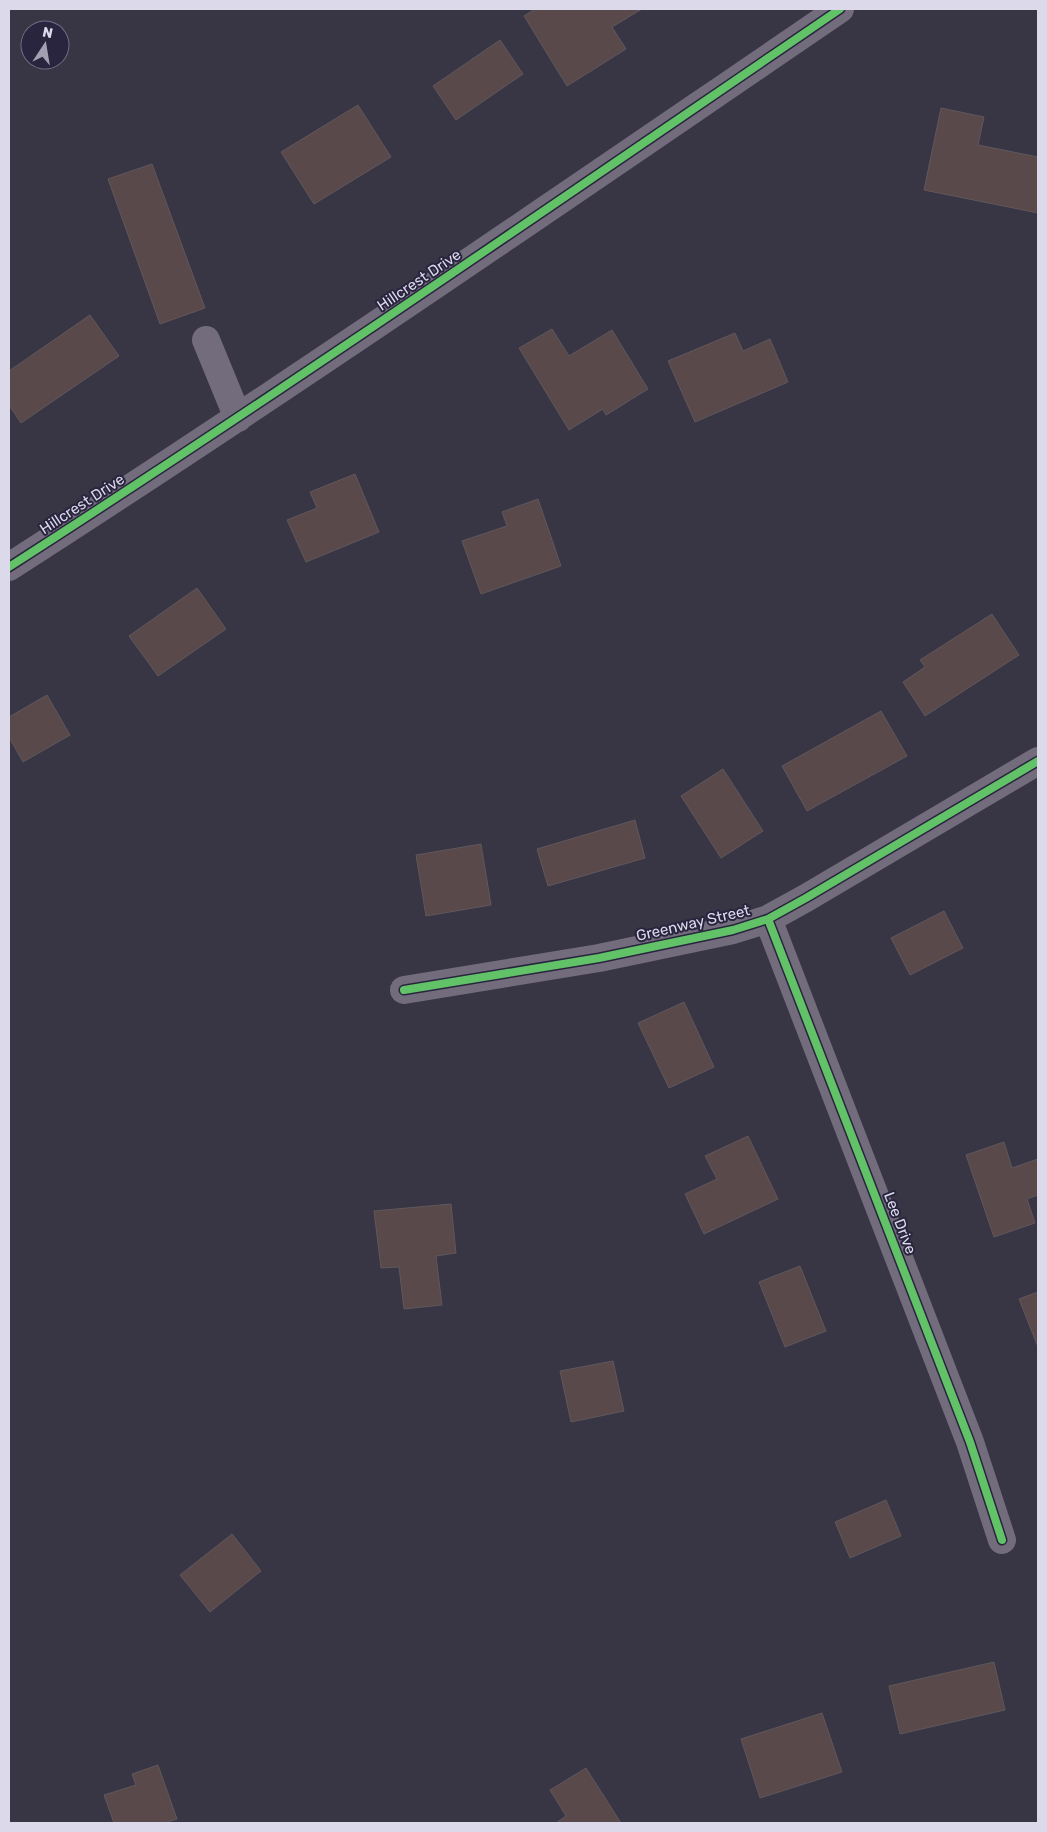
<svg xmlns="http://www.w3.org/2000/svg" width="1047" height="1832" font-family="Rubik,sans-serif">
	<rect width="100%" height="100%" fill="#383544"/>
	<path fill="#59494a" stroke="#60585c" d="M535,9H642L612,27L626,49L567,86L524,16Z
		M500,40L523,74L456,120L433,86Z
		M358,105L391,157L314,204L281,152Z
		M941,108L984,117L978,145L1038,157V213L924,190Z
		M152,164L205,308L160,324L108,179Z
		M90,315L119,356L21,423L9,405V371Z
		M552,329L569,356L612,330L648,389L606,415L603,409L569,430L519,348Z
		M735,333L743,351L770,339L788,382L695,422L668,361Z
		M355,474L379,532L306,562L287,520L317,508L310,492Z
		M538,499L561,566L481,594L462,541L507,526L502,512Z
		M197,588L226,629L158,676L129,636Z
		M992,614L1019,655L925,716L903,682L925,667L920,660Z
		M47,695L70,735L23,762L9,737V717Z
		M881,711L907,756L807,811L782,766Z
		M723,769L763,831L721,858L681,796Z
		M635,820L645,858L548,886L537,849Z
		M481,844L491,905L426,916L416,855Z
		M944,911L963,948L910,975L891,938Z
		M684,1002L714,1067L669,1088L638,1023Z
		M748,1136L778,1199L704,1234L685,1194L717,1179L705,1156Z
		M1004,1142L1012,1168L1038,1159V1195L1027,1199L1035,1223L994,1237L966,1155Z
		M451,1204L456,1253L436,1256L442,1305L404,1309L399,1267L381,1268L374,1211Z
		M800,1266L826,1331L785,1347L759,1282Z
		M1038,1292V1347L1019,1299Z
		M613,1361L624,1411L571,1422L560,1371Z
		M886,1500L901,1536L850,1558L835,1522Z
		M232,1534L261,1571L210,1612L180,1575Z
		M994,1662L1005,1710L900,1734L889,1686Z
		M822,1713L842,1772L760,1798L741,1739Z
		M158,1765L177,1819L164,1823H114L104,1795L136,1785L132,1774Z
		M586,1768L621,1823H556L566,1816L550,1790Z"/>
	<g fill="none" stroke-linecap="round" stroke-linejoin="round">
		<path stroke="#726c7c" stroke-width="28" d="M206,340L238,418
			M9,567C289,387 564,197 840,9
			M768,919L970,1442L1002,1540
			M404,990L599,958L733,930L768,919L806,898L1038,761"/>
		<g stroke="#2a253f" stroke-width="11">
			<path id="cycleway" d="M9,567C289,387 564,197 840,9
				M768,919L970,1442L1002,1540
				M404,990L599,958L733,930L768,919L806,898L1038,761"/>
		</g>
		<use href="#cycleway" stroke="#61c268" stroke-width="8"/>
	</g>
	<g text-anchor="middle" dominant-baseline="central" stroke-width="4" stroke-linejoin="round" paint-order="stroke">
		<g font-size="15" fill="#dcd9eb" stroke="#2a253f">
			<text transform="translate(419 280) rotate(-34)">Hillcrest Drive</text>
			<text transform="translate(82 504) rotate(-33)">Hillcrest Drive</text>
			<text transform="translate(693 923) rotate(-13)">Greenway Street</text>
			<text transform="translate(900 1223) rotate(69)">Lee Drive</text>
		</g>
	</g>
	<rect width="1047" height="1832" fill="none" stroke="#dcd9eb" stroke-width="20"/>
	<g transform="translate(45 45) rotate(12)"><circle r="24" fill="#2a253f" stroke="#716d84"/>
	<path d="M0-4L9 19L0 12L-9 19Z" fill="#a3a0b1"/>
	<text y="-8" font-size="14" font-weight="bold" text-anchor="middle" fill="#dcd9eb">N</text>
	</g>
</svg>
